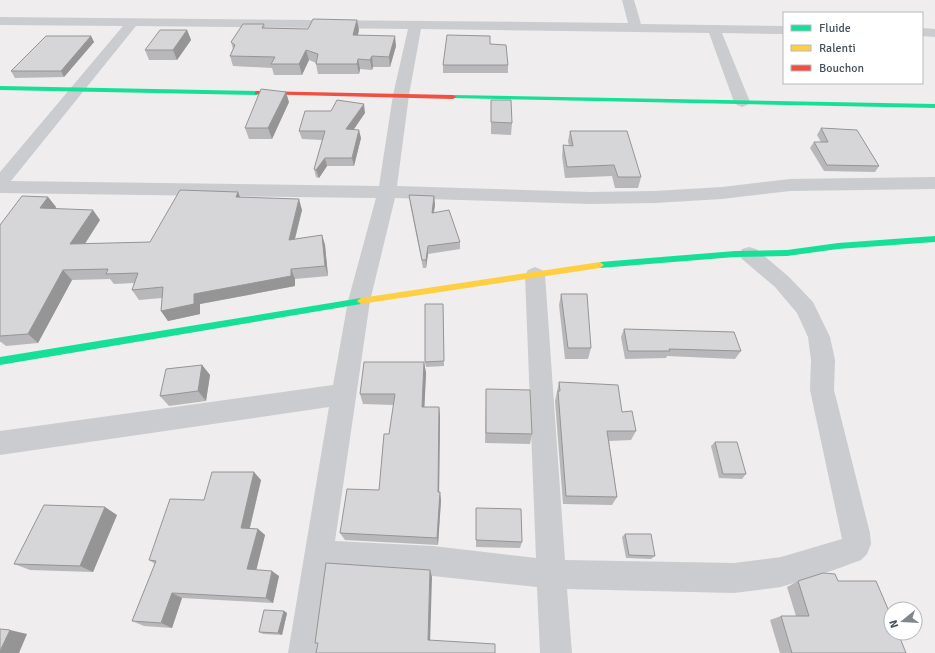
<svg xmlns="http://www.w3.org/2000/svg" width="935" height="653" font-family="Signika,sans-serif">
	<rect width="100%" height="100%" fill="#efeded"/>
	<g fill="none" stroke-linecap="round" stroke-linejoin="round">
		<path fill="#cacccf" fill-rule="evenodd" d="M622,0H634L641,24L784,26V34L722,33L750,102L747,105L742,107L737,105L734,102L709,33L421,29L409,95L397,186L590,192L655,191L722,187L790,179L935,177V189L790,191L722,199L655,203L590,204L395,198L370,301L335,541L433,546L536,558L525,275L528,270L535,267L542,270L545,275L565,560L734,563L781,557L842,539L810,390L811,360L808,337L797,313L775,287L742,259L739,254L742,249L749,247L756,249L789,277L813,302L830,337L835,360L834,390L870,533L871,544L867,554L861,560L834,570L781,587L734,593L567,589L572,653H540L537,587L433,576L331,569L320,653H288L329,407L0,455V431L333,385L348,301L376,198L0,193V172L123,26L0,25V17L628,23ZM136,26L408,29L393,95L379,186L11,181Z
			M922,28L935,29V37L922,36Z"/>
		<path fill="#16e098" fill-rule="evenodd" d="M0,86L257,91L260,93L257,95L0,90Z
			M453,95L935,104V108L451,98L450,97Z
			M935,236V242L838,249L787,256L735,257L600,268L596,265L600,262L735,251L787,250L838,243Z
			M361,298L365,301L361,304L0,365V357Z"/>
		<path fill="#ffcf43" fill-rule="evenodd" d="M600,262L604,265L600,268L361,304L357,301L361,298Z"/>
		<path fill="#f24e42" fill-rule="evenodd" d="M257,91L453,95L456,97L453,99L255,94V92Z"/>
	</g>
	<path fill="#b8b7b9" d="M264,24L265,28L359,30L358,35L396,46L390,67H373L372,70L360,69L359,74H318L316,64V63L309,60L302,75H274L272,68L233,66L230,56L233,49L231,42Z
		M187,30L191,40L177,60H149L145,50Z
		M91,36L94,42L64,77L15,78L11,71Z
		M443,65H508V73H443Z
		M491,100L512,123L511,135L491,134Z
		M289,102L272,139H249L245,128Z
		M365,113L353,129L361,138L354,166H327L319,178L316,177L314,169L322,140L302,139L299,131Z
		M821,128L879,166L875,172L824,171L810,148L814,142H821L817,135Z
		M570,131L641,177L638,188H615L612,176L565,178L562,156L563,145L569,146L568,141Z
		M238,192L240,197L302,210L295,239L322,235L325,245L328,276L295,279V286L200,304V314L168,321L161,311L162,298L139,300L132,290L134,283L114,284L110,279L72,280L38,343L6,346L1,342H0V225L48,197L56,207L55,209L100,220L85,244L150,242Z
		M409,195L434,196L435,205L434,213L460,242V249L428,254L426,268H423L410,204Z
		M561,294L591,348L588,359H565L559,305Z
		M443,304L444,366L426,367L425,362Z
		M624,329L741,351L735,359L667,356L666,358L625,359L621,337Z
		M424,362L426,373L424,407H439L440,417L439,492L441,500L438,545L345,540L340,533L379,490L389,434L394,405L363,404L360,394Z
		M202,365L210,375L206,401L169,406L160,396Z
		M559,382L622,412L636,431L631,440L609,441L617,497L612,505L563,504L555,401Z
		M486,389L532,434L530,444L485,443Z
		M715,442L746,474L742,479L719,478L711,446Z
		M261,480L250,528L258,529L265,535L256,570L279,576L273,603L182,598L172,628L144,626L132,621L155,564L149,560L204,500Z
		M476,508L522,542L520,548L476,547Z
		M117,515L93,572L30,570L14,564Z
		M625,534L655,556L651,559L626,558L622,537Z
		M798,581H838L906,653H780L770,620L781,616H796L787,587Z
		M284,611L287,613L282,635L263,634L259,632Z"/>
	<path fill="#969596" d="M357,20L359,30L355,45L353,35Z
		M187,30L191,40L177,60L173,50Z
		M91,36L94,42L64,77L61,71Z
		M395,36L396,46L390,67L389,57Z
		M306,50L309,60L302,75L299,64Z
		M372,56L373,67L372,70L370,60Z
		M358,59L360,69L359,74L357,64Z
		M286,92L289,102L272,139L268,128Z
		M364,104L365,113L348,138L346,129Z
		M359,130L361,138L354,166L352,158Z
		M325,158L327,166L319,178L316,170Z
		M238,192L242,203L236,197Z
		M434,196L435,205L432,221V213Z
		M48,197L56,207L48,219L40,208Z
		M299,199L302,210L292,250L289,240Z
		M93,210L100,220L78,254L70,244Z
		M322,235L325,245L328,276L325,266Z
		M428,246V254L426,268V260Z
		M291,269L295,279V286L200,304V314L168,321L161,311L194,294Z
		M63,270L72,280L38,343L28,334Z
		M424,362L426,373L424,417L422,407Z
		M202,365L210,375L206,401L198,391Z
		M439,407L440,417L439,500L438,492Z
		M254,472L261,480L248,535L241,528Z
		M440,492L441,500L438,545L437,538Z
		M105,507L117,515L93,572L80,566Z
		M258,529L265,535L255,575L247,569Z
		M430,570L432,577L430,644L428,640Z
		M272,571L279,576L273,603L266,598Z
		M172,593L182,598L172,628L161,623Z
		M284,611L287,613L282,635L278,633Z
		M10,630L27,634L19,653H0V651Z"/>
	<path fill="#d6d5d7" stroke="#969596" d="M313,19L357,20L353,35L395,36L389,57L372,56L370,60L358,59L357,64H316L318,54L306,50L299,64H271L275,57L230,56L235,45L231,42L243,24H264L262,28L308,29Z
		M160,30H187L173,50H145Z
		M447,35L490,36V44L506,45L508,65H443Z
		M46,36H91L61,71H11Z
		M261,89L286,92L268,128H245Z
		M337,100L364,104L346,129L359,130L352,158H325L316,170L314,169L325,131H299L305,111H331Z
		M491,100H511L512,123L491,122Z
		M821,128L857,130L879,166L827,165L814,142H828Z
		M570,131H627L641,177H618L614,165L567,167L563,145L573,146Z
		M180,190L238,192L236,197L299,199L289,240L322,235L325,266L291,269V276L194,294V304L161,311L163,287L132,290L138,273L106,274L108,269L63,270L28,334L0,336V225L22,196L48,197L40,208L93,210L70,244L150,242Z
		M409,195L434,196L432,213L449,210L460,242L428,246L426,260H422Z
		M561,294H587L591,348H568Z
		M425,304H443L444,361L425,362Z
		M624,329L734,332L741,351L669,349L670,351H628Z
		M364,362H424L422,407H439L438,492H440L437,538L340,533L347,489L379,490L384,434H389L395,394H360Z
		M202,365L198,391L160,396L166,369Z
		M559,382L618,385L622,412L632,411L636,431H607L617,497L566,496L558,391H560Z
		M486,389L530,390L532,434L486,433Z
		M715,442H737L746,474H723Z
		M212,472H254L241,528L258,529L247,569L272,571L266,598L172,593L161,623L132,621L156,561L149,560L170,499L204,500Z
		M44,505L105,507L80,566L14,564Z
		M476,508L521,509L522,542L476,540Z
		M625,534H651L655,556L629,555Z
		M326,563L430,570L428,640L495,644V653H316L318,643H315Z
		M823,573L835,574L838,581H876L891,616V633H898L906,653H792L781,616H809L798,581Z
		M264,610L284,611L278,633L259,632Z
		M0,629L10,630L0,651Z"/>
	<rect x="783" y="12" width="140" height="72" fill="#ffffff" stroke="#b4b9bd"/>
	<rect x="791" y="25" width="20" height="6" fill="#16e098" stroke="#b4b9bd"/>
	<text x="819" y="32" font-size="12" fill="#44505b">Fluide</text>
	<rect x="791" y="45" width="20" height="6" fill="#ffcf43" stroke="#b4b9bd"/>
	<text x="819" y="52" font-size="12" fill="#44505b">Ralenti</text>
	<rect x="791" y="65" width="20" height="6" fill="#f24e42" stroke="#b4b9bd"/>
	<text x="819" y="72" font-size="12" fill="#44505b">Bouchon</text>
	<g transform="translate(903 621) rotate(252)"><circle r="19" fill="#ffffff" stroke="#b4b9bd"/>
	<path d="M0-3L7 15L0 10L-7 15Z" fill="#80878e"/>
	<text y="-6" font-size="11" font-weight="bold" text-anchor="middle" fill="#44505b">N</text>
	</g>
</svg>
